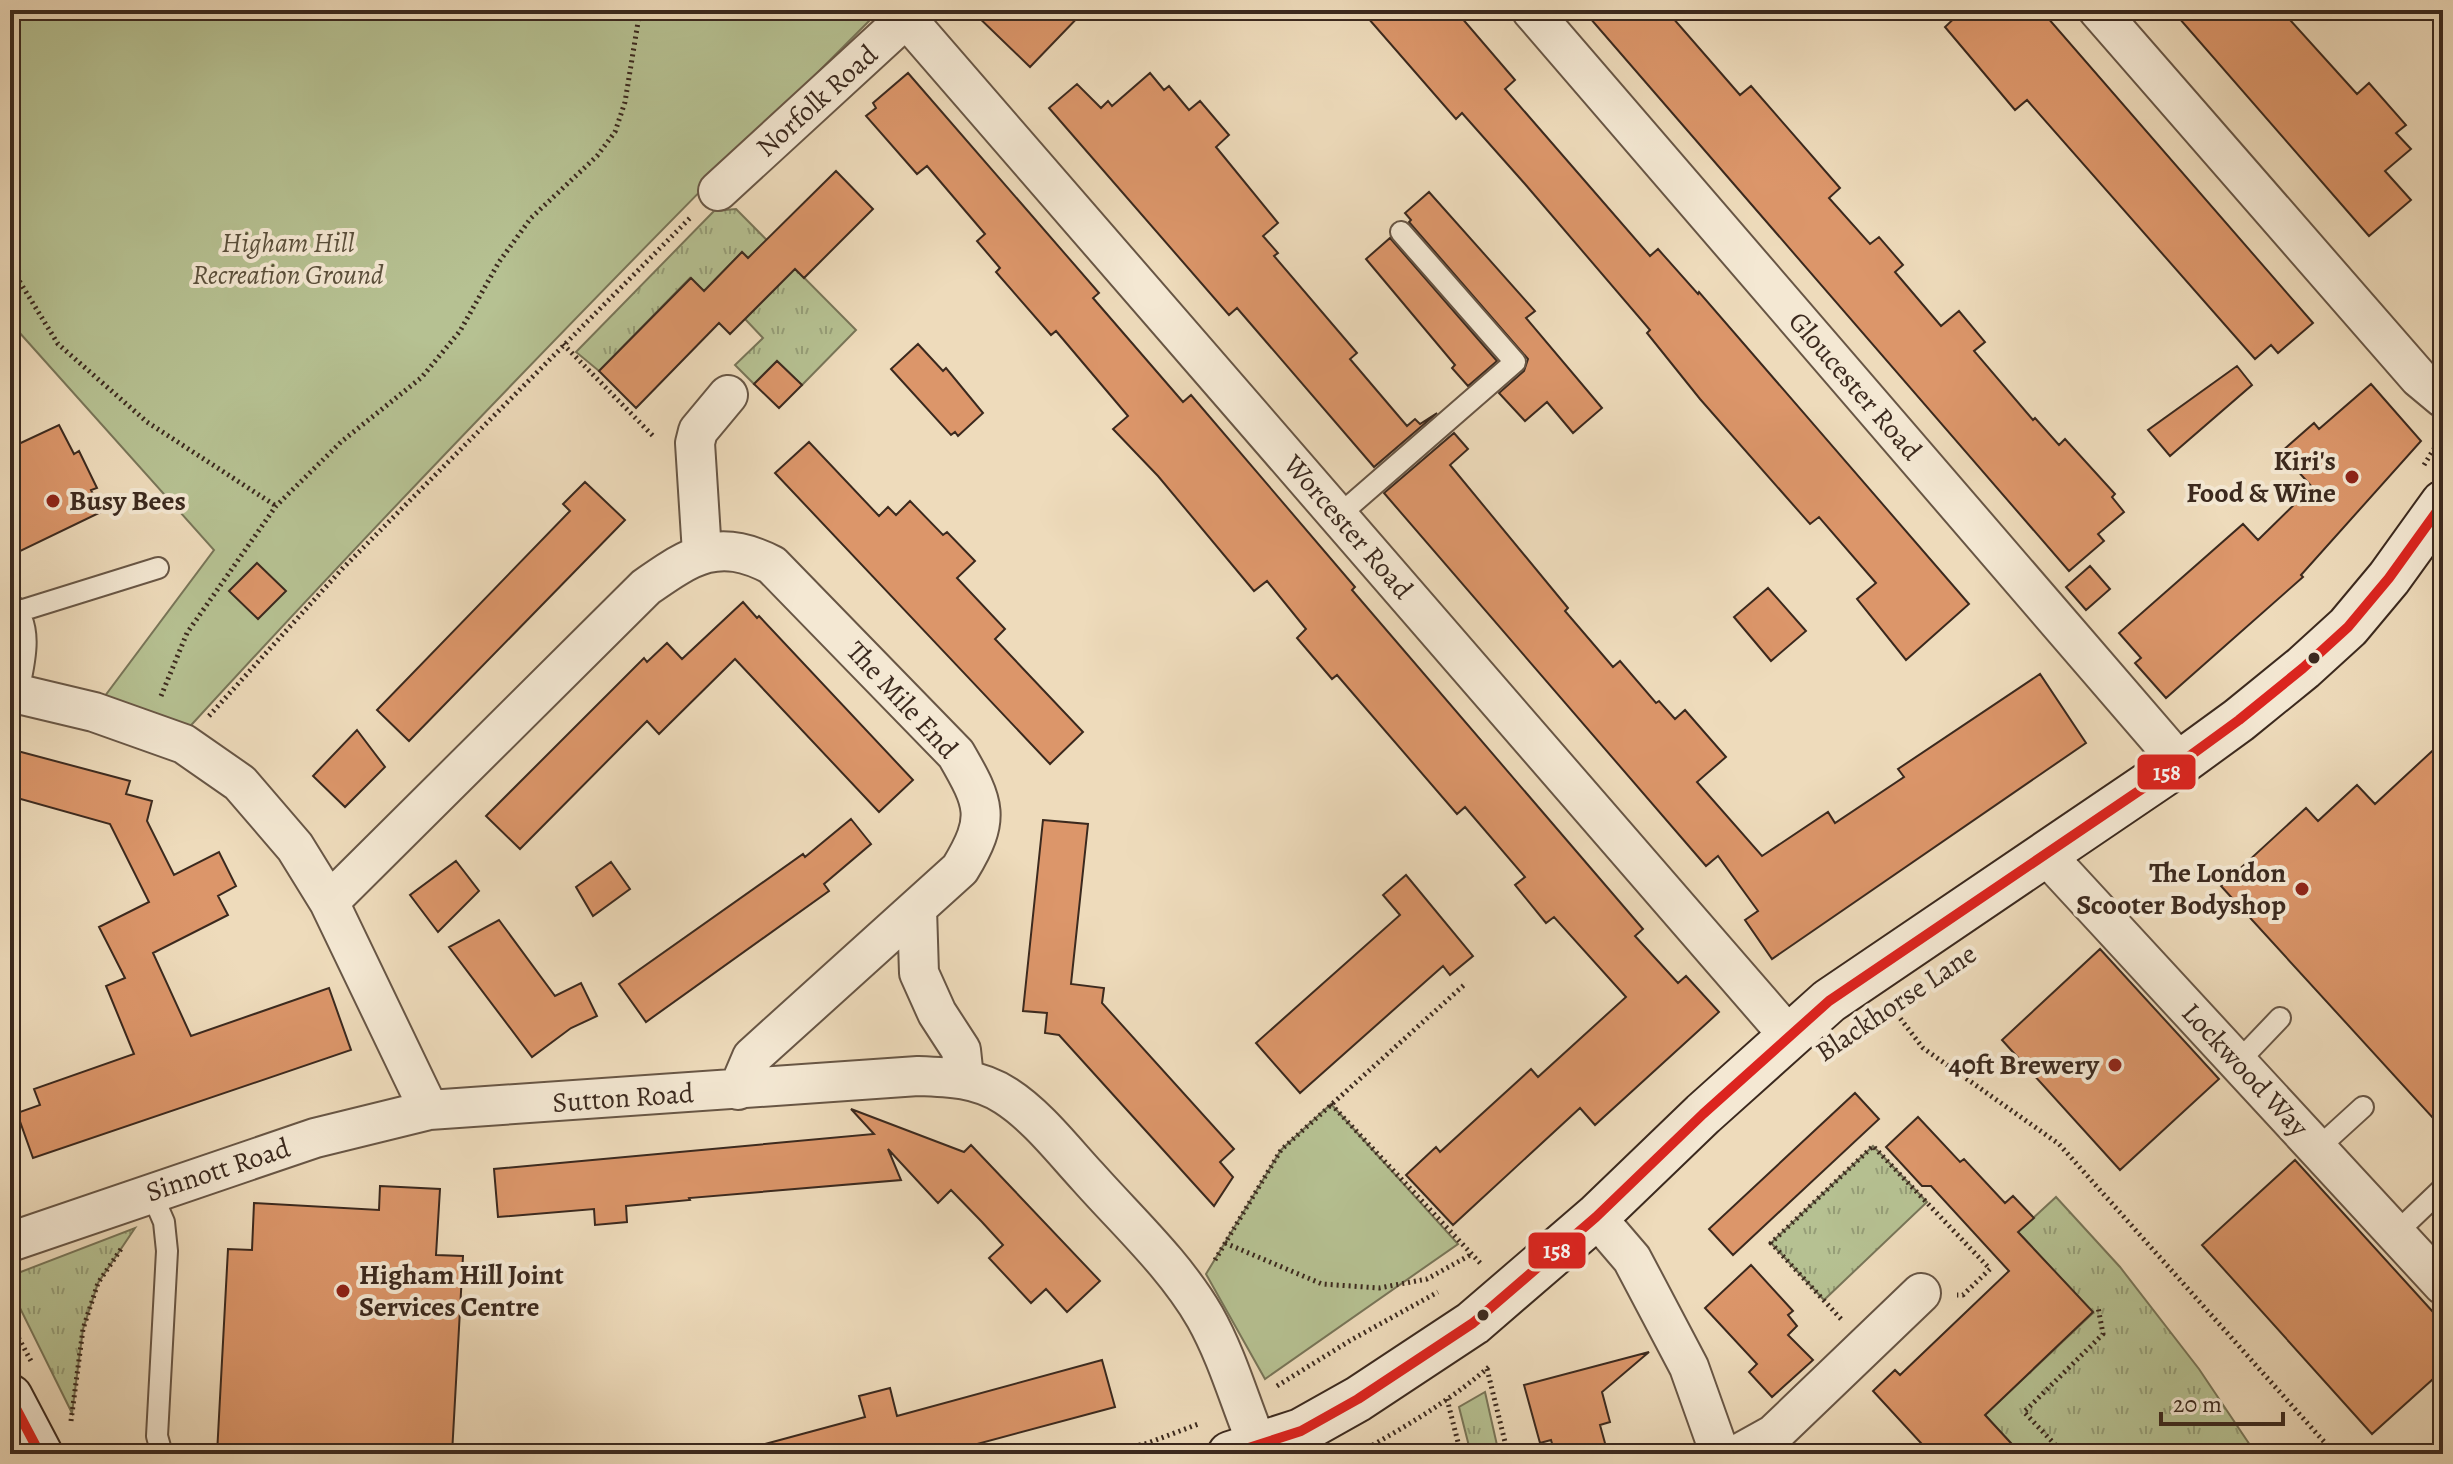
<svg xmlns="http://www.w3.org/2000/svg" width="2453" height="1464" font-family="Alegreya,serif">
	<defs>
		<pattern id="grass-tufts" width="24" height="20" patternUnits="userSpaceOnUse" patternTransform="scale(2)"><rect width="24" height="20" fill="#b6c192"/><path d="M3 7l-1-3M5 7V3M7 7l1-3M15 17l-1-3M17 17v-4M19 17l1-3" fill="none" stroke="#959d77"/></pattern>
	</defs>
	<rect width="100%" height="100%" fill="#eedbbb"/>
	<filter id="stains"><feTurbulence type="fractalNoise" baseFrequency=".0025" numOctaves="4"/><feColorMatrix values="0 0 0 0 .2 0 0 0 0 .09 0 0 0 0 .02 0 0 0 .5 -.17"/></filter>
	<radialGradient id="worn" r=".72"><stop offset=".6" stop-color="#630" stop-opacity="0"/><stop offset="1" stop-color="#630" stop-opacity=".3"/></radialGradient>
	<path fill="url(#grass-tufts)" stroke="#787558" stroke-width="2" d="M736,209L856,330L802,385L777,361L754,384L735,365L763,338L745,319L777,286L742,252L704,291L690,278L599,371L576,352L714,211Z
		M1873,1146L1927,1202L1824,1300L1771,1243Z
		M2056,1197L2120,1267L2199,1369L2256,1454H2021L1985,1415L2093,1313L2018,1232Z
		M135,1228L98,1283L83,1329L72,1413L13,1294L18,1273Z
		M1485,1392L1499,1454H1471L1459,1407Z"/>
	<path fill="#b6c192" stroke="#787558" stroke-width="2" d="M10,10H880C643,247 409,487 183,734L96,708L214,550L10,322Z
		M1331,1104L1458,1244L1265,1379L1206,1274L1281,1150Z"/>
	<path fill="#dc966a" stroke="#3b291e" stroke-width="2" d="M971,10H1085L1030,67Z
		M1361,10H1455L1515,80L1505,89L1538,127L1650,256L1658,249L1698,294L1699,292L1969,604L1906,660L1857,599L1876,583L1819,517L1810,524L1700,399L1647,333L1650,330L1525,184L1462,113L1456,119Z
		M1583,10H1666L1740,95L1751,86L1840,188L1829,198L1870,244L1879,237L1903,265L1895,272L1941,326L1959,311L1985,342L1974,351L2033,420L2035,418L2059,445L2065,439L2115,494L2112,497L2124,512L2098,534L2104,541L2069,571Z
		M1963,10H2041L2313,323L2278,353L2271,345L2255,359L2027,100L2015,110L1945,27Z
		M2172,10H2281L2357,94L2369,83L2406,125L2396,133L2411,149L2385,171L2411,200L2369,236Z
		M908,73L1099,293L1093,298L1183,402L1191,395L1355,587L1352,590L1643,929L1635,936L1678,983L1686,976L1719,1012L1595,1125L1580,1108L1453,1225L1406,1175L1436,1147L1440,1152L1531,1069L1538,1077L1626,997L1554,917L1546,923L1515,885L1525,877L1465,807L1457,814L1337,675L1332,679L1297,638L1306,629L1267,581L1254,591L1158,476L1113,429L1128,416L1056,331L1051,335L996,272L1000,268L977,241L985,234L927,166L917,174L866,116L876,108L873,103Z
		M1150,73L1164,90L1169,86L1189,110L1200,101L1229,135L1216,147L1278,223L1263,236L1278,253L1274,256L1357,353L1350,359L1407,426L1415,419L1420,424L1437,413L1374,467L1237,308L1229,315L1049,108L1077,84L1101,108L1108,101L1112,106Z
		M836,171L873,209L804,278L795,269L730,334L719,323L636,408L599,371L691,278L704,291L742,252L748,258Z
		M1429,192L1535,311L1526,318L1602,408L1573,433L1547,402L1525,421L1499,393L1524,371L1528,359L1409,222L1411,220L1405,213Z
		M1390,238L1497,361L1468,386L1452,368L1455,365L1366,259Z
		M918,344L943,371L946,368L983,413L958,436L955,432L951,435L891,369Z
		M777,361L802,385L779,408L754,384Z
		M2237,366L2252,385L2170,456L2148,430Z
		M2371,384L2421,441L2301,575L2303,577L2166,698L2135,663L2141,658L2119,633L2243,524L2258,540L2306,493L2312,487L2281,452L2314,423L2319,429Z
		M59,425L74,454L79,451L97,488L91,490L101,512L10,556V448Z
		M1454,433L1468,449L1450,465L1568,608L1565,611L1613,667L1620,661L1656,703L1659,701L1675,719L1685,710L1726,757L1697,782L1762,856L1828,812L1835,823L1904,777L1898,769L2040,674L2086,743L1772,959L1745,920L1758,911L1718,856L1706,866L1384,493Z
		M809,442L879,516L888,507L896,515L910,501L943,535L947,532L975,561L957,578L1005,629L995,639L1083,732L1050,764L775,473Z
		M585,482L625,520L409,741L377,710L570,511L563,504Z
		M257,563L286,591L258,619L229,591Z
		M2090,566L2110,589L2086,610L2066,587Z
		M1768,588L1806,631L1771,661L1734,617Z
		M743,602L757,618L759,616L913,780L879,812L735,659L659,734L647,721L520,849L486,816L644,658L647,662L667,643L682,659Z
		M357,730L385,767L345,807L313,776Z
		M2443,741V1129L2221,886L2306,808L2318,821L2357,785L2375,804Z
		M10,749L130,781L126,794L152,801L147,821L174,875L219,852L236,886L218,896L228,915L153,953L191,1036L329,988L351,1050L33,1158L17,1113L40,1105L34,1089L134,1054L106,986L125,978L99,927L149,902L110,824L10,796Z
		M851,819L871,844L824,884L829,891L646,1022L619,984L803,854L805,857Z
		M1043,820L1088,824L1071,984L1104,988L1102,1003L1234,1149L1220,1162L1233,1177L1214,1206L1059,1035L1045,1033L1047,1013L1023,1011Z
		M456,861L479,891L438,932L410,895Z
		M611,862L630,889L593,916L576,887Z
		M1406,875L1473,956L1450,975L1443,966L1300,1093L1256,1043L1400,915L1383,895Z
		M499,920L555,996L581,983L597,1016L571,1028L532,1057L449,947Z
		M2100,949L2219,1079L2120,1170L2002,1040Z
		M1855,1093L1879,1119L1733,1255L1709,1229Z
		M851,1109L964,1152L971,1145L1100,1281L1067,1312L1046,1289L1031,1303L989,1258L1003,1245L982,1222L951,1190L938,1203L888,1149L901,1180L689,1198L690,1200L626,1206L627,1222L595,1225L594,1209L498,1217L494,1169L874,1134Z
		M1918,1117L1960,1162L1964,1159L2005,1203L2013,1196L2034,1218L2018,1232L2093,1312L1985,1415L2021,1454H1931L1873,1391L1895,1370L1900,1375L2009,1271L1931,1186H1922L1886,1147Z
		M2295,1160L2443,1323V1370L2372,1434L2202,1245Z
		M380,1186L440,1189L436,1255L463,1256L452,1454H217L228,1249L252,1250L254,1203L379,1210Z
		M1751,1265L1793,1311L1788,1315L1797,1326L1788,1335L1813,1360L1772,1397L1749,1372L1757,1364L1705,1308Z
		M1649,1352L1602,1392L1610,1422L1600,1425L1608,1454H1555L1551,1440L1540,1443L1524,1385Z
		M1102,1360L1115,1407L940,1454H767L765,1444L865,1417L859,1396L890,1388L897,1416Z"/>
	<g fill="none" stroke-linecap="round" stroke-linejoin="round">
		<g stroke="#685645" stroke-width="24">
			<path id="lane" d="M1338,516L1515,362L1401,232
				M10,603C35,624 24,664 18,692
				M20,611L158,568
				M2238,1062L2280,1018
				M2318,1148L2363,1107
				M151,1192L164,1222L167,1251L157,1436L162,1454
				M2396,1233L2440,1191"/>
		</g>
		<g stroke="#685645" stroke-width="42">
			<path id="street" d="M1531,10L2180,763
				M2098,10L2419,378L2443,398
				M907,19L1789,1036
				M718,191L915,10
				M702,553L695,443L698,431L728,395
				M10,692L94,712L184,744L240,783L295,847L329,902L429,1110
				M2046,855L2443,1285
				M329,902L646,587C692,555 718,537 772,565L956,754C985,804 991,818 960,869L752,1057L738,1090
				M917,909L919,973L937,1013L961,1050L964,1078
				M1596,1217L1632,1259L1689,1367L1720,1454
				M10,1242L315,1138L429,1110L918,1076C949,1077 979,1078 1006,1096C1037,1116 1063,1150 1088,1177C1128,1222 1175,1265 1205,1317C1228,1358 1240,1403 1258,1446
				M1738,1454L1774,1434L1921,1293"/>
		</g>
		<g stroke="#3b291e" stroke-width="48">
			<path id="secondary" d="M10,1397L40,1454
				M1230,1454L1301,1431L1358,1399L1473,1323L1596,1217L1703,1114L1829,1001L2180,763L2239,720L2303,668L2348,627L2389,578L2443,503"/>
		</g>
		<path stroke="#3b291e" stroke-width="5" stroke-dasharray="2 4" stroke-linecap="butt" d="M10,266L58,344L147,422L276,506
			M563,344L655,438
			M2424,465L2442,436
			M161,696L187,633L276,506L341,442L422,377L460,331L499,262L531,218L597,156L615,132L625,102L640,10
			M209,716L342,569L691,217
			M1893,1009L1923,1048L2059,1144L2335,1454
			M1331,1104L1481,1264
			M1225,1243L1322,1284L1379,1288L1427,1279L1472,1254
			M1215,1260L1281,1150L1464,985
			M1841,1319L1771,1243L1873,1146L1990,1269L1963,1295H1957
			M10,1322L31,1361
			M10,1346L21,1341
			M1487,1369L1508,1454
			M1277,1386L1351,1340L1438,1292
			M1447,1399L1461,1454
			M71,1421L83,1329L98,1283L123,1246
			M1104,1454L1148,1443L1201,1423
			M1357,1454C1403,1428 1450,1401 1490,1366
			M2064,1454L2024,1412L2103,1334L2098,1307"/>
		<use href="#lane" stroke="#f4e8d3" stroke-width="20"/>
		<use href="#street" stroke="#f4e8d3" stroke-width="38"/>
		<use href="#secondary" stroke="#f4e8d3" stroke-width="44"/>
		<g stroke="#f4e8d3" stroke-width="16">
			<path id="bus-1" d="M10,1397L40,1454
				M1230,1454L1301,1431L1358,1399L1473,1323L1596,1217L1703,1114L1829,1001L2180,763L2239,720L2303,668L2348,627L2389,578L2443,503"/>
		</g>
		<use href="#bus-1" stroke="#dc241f" stroke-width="10"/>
	</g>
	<g fill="#8f2418" stroke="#f4e8d3" stroke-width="3">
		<circle cx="2352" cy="477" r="8"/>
		<circle cx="53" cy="501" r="8"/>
		<circle cx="2302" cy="889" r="8"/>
		<circle cx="2115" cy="1065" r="8"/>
		<circle cx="343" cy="1291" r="8"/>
	</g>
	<g fill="#3b291e" stroke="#f4e8d3" stroke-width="3">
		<circle cx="2314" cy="658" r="7"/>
		<circle cx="1483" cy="1315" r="7"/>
	</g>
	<g text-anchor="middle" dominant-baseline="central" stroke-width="8" stroke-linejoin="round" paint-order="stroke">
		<g font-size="28" fill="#3b291e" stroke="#f4e8d3">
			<text transform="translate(817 101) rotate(-42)">Norfolk Road</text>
			<text transform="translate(1855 386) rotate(49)">Gloucester Road</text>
			<text transform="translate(1348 527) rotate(49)">Worcester Road</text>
			<text transform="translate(902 700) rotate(47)">The Mile End</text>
			<text transform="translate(1896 1003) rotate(-34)">Blackhorse Lane</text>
			<text transform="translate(2245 1070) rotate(47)">Lockwood Way</text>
			<text transform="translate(623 1098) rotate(-4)">Sutton Road</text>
			<text transform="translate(218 1170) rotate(-18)">Sinnott Road</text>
		</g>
		<g font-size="28" font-style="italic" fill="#5a4f3b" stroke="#f4e8d3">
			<text x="288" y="243">Higham Hill<tspan x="288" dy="32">Recreation Ground</tspan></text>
		</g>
		<g font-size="28" font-weight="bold" fill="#3b291e" stroke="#f4e8d3" text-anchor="end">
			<text x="2336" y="461">Kiri's<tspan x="2336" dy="32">Food &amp; Wine</tspan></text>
			<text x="69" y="501" text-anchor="start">Busy Bees</text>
			<text x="2286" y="873">The London<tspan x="2286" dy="32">Scooter Bodyshop</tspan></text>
			<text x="2099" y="1065">40ft Brewery</text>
			<text x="359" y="1275" text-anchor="start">Higham Hill Joint<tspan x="359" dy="32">Services Centre</tspan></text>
		</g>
	</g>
	<g stroke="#f4e8d3" stroke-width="3">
		<rect x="2136" y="753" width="61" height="38" rx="8" fill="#dc241f"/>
		<rect x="1527" y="1231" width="60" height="39" rx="8" fill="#dc241f"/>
	</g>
	<g font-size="22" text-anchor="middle" font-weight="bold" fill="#fff">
		<text x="2167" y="780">158</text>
		<text x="1557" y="1258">158</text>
	</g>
	<rect width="2453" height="1464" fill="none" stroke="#eedbbb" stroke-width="40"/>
	<rect x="12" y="12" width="2429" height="1440" fill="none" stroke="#3b291e" stroke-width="4"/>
	<rect x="20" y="20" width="2413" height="1424" fill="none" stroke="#3b291e" stroke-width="2"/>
	<path d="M2161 1412v12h122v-12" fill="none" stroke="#3b291e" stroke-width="4"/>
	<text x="2173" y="1412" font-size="24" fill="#3b291e" stroke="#f4e8d3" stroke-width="6" paint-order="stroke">20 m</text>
	<rect width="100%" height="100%" filter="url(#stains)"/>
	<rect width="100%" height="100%" fill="url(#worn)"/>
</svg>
